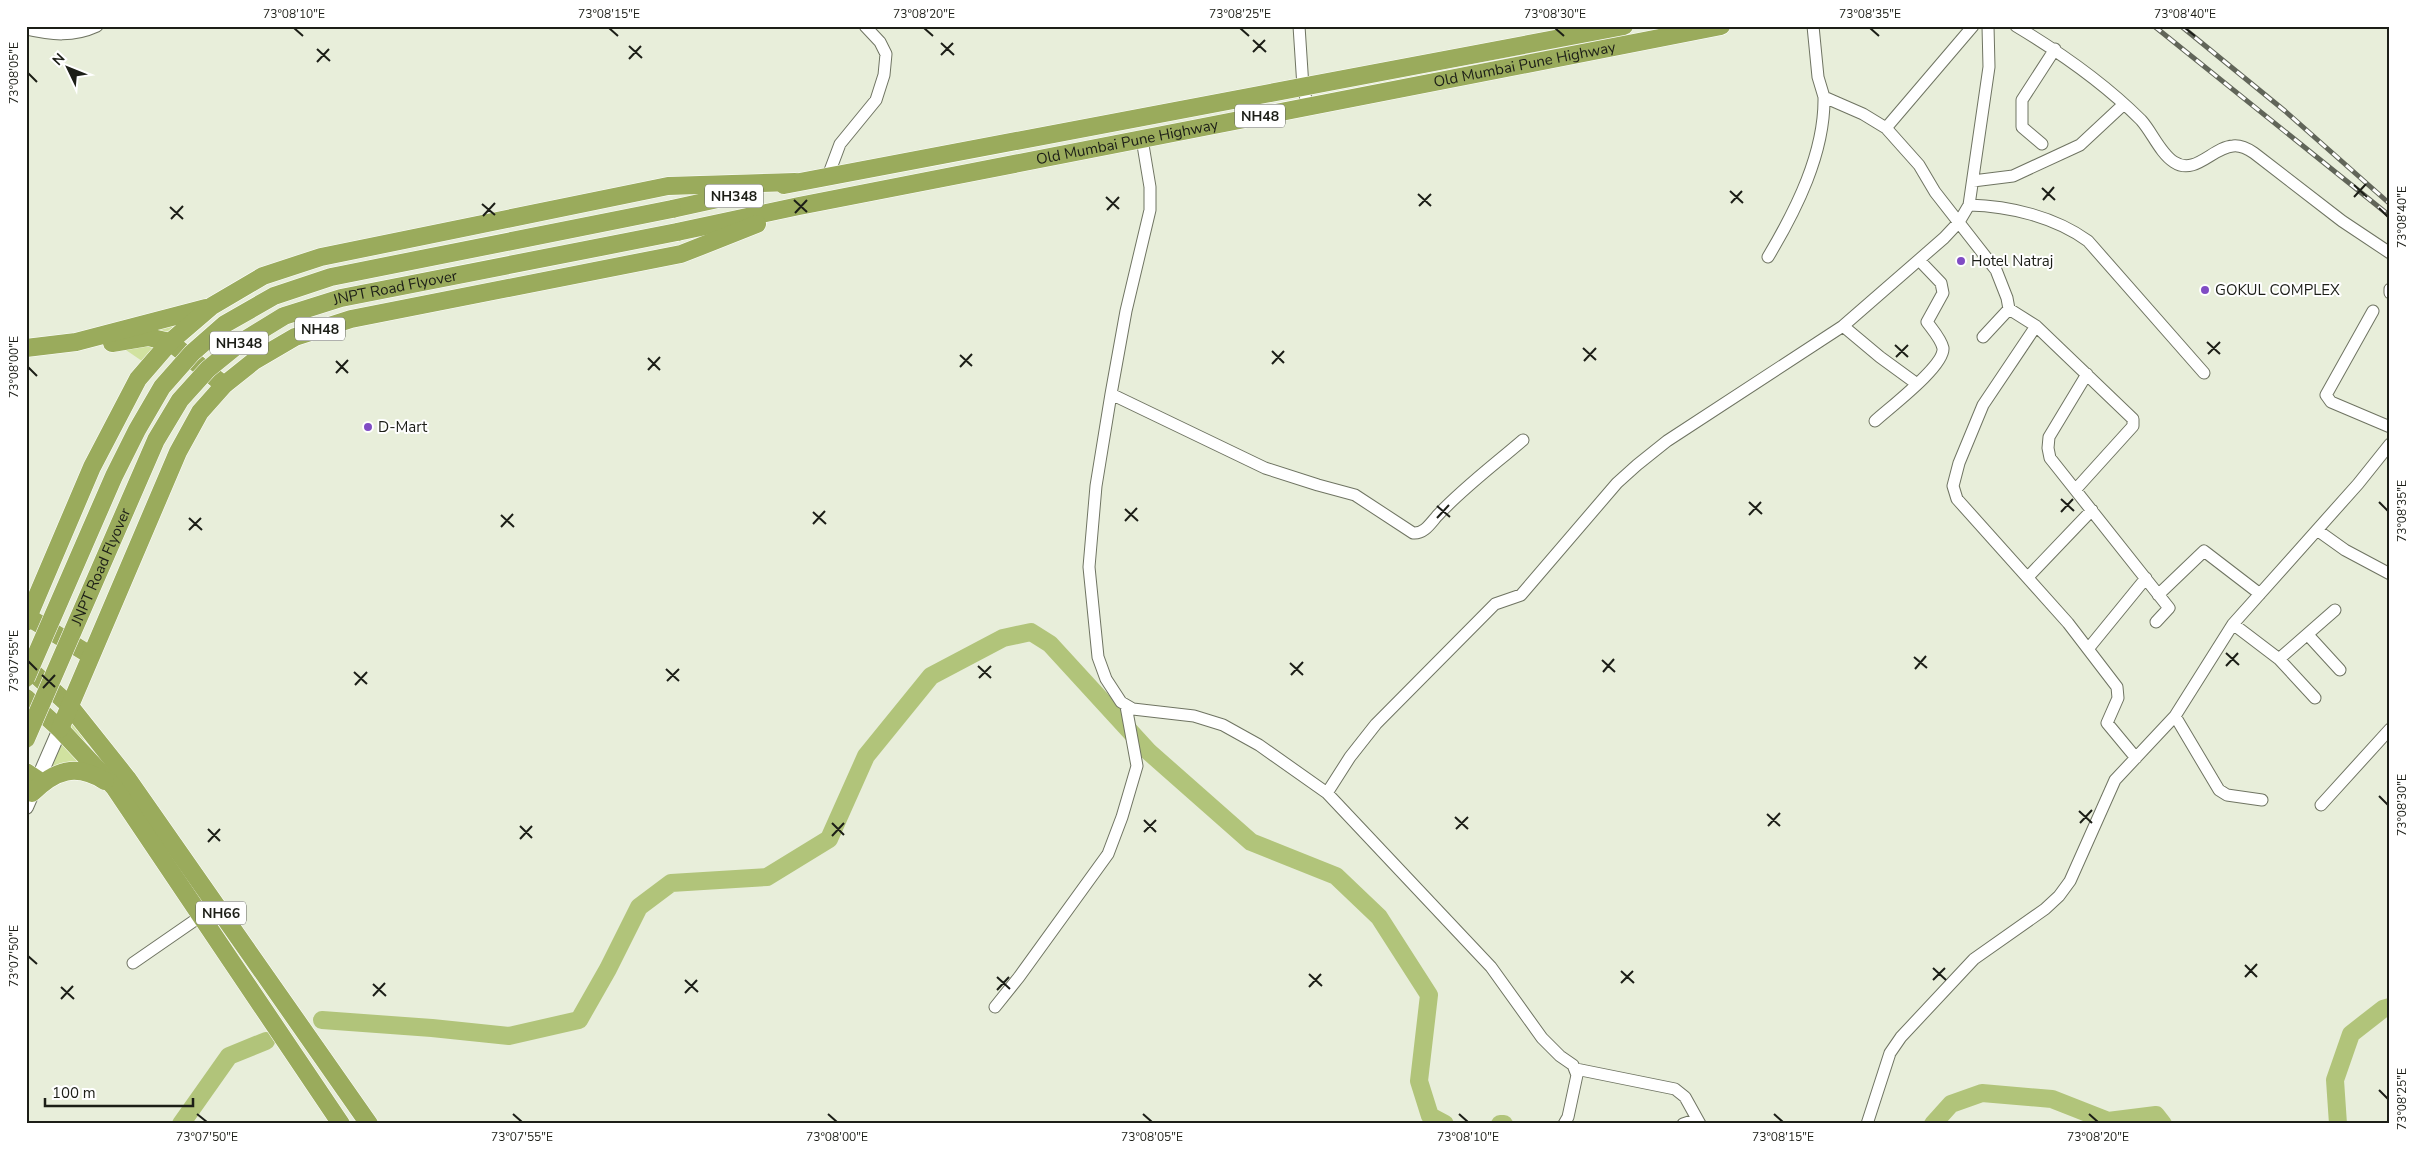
<svg xmlns="http://www.w3.org/2000/svg" width="2416" height="1150" font-family="'Nunito Sans',sans-serif">
	<rect width="100%" height="100%" fill="#e8eeda"/>
	<path fill="#d1e2a0" d="M183,320L142,361L123,348L105,339Z
		M72,717L100,771L49,769Z"/>
	<g fill="none" stroke-linecap="round" stroke-linejoin="round">
		<path stroke="#b1c47a" stroke-width="18" d="M322,1020L432,1028L509,1036L579,1020L608,969L639,907L671,883L767,877L829,839L866,756L931,676L1003,638L1031,632L1050,644L1149,752L1251,842L1336,876L1379,917L1429,995L1419,1081L1430,1116L1445,1124
			M181,1124L229,1056L266,1041
			M1500,1124H1504
			M1933,1124L1951,1104L1982,1093L2052,1099L2108,1121L2156,1115L2163,1124
			M2338,1124L2335,1080L2351,1034L2383,1009L2390,1007"/>
		<g stroke="#6f7462" stroke-width="13">
			<path id="minor" d="M1299,26L1303,87L1308,107
				M1813,26L1818,77L1824,97L1863,114L1886,128
				M1973,26L1886,128L1919,165L1935,192L1996,270L2007,298L2009,309L2036,326L2133,419V426L2076,489
				M2016,26C2061,53 2104,83 2141,120C2152,132 2160,153 2174,162C2195,176 2213,147 2233,146C2241,145 2248,149 2254,153L2342,221L2390,253
				M26,29C52,35 73,37 97,26
				M1142,139L1150,187V210L1126,311L1111,394L1096,486L1089,567L1098,657L1106,679L1121,702L1133,709L1194,716L1223,725L1259,745L1327,793L1491,967L1542,1038L1560,1056L1573,1065L1577,1075L1568,1117L1564,1124
				M2042,144L2022,127V100L2055,49
				M828,176L840,144L876,100L884,75L886,54L880,42L865,26
				M1973,181L2013,176L2080,145L2124,104
				M1969,205C2010,206 2055,217 2088,241L2204,373
				M1768,257C1796,210 1825,153 1824,97
				M2390,289V293
				M2373,311L2326,395L2331,402L2390,427
				M1843,326L1880,357L1917,384
				M2036,326L1983,405L1959,463L1953,486L1957,499L2068,623L2117,687L2118,698L2107,723L2136,758
				M1983,337L2009,309
				M2087,374L2049,437L2048,448L2050,458L2169,608L2156,622
				M1111,394L1265,468L1318,485L1355,495L1413,533C1424,534 1430,524 1437,516C1463,488 1494,465 1523,440
				M1875,421C1889,408 1945,366 1943,348C1941,339 1932,329 1927,322L1943,293L1941,283L1919,260
				M2317,530L2345,550L2390,574
				M2028,577L2092,510
				M2158,595L2204,551L2260,594
				M2233,624L2279,659L2315,698
				M2308,635L2340,670
				M2088,649L2146,578
				M2279,659L2335,610
				M2175,716L2219,790L2227,795L2262,800
				M1327,793L1350,757L1376,724L1495,604L1521,595L1617,483L1637,465L1667,441L1843,326L1944,238L1959,222L1969,205L1989,67L1988,26
				M2321,805L2390,729
				M133,963L201,916
				M995,1007L1019,977L1108,854L1122,817L1137,766L1126,706
				M1576,1069L1675,1089L1685,1097L1700,1124
				M1683,1124L1692,1121L1700,1124
				M1867,1124L1890,1053L1901,1037L1974,959L2045,909L2059,896L2070,881L2115,780L2175,716L2233,624L2358,484L2390,444"/>
		</g>
		<g stroke="#6f7462" stroke-width="16">
			<path id="tertiary" d="M26,807L60,729"/>
		</g>
		<g stroke="#fff" stroke-width="19">
			<g id="trunk">
				<path d="M784,185L1624,26"/>
				<path d="M672,209L754,191"/>
				<path id="s1" d="M677,232L799,206L1721,26"/>
				<path d="M112,343L148,337L170,342L224,385"/>
				<path d="M26,348L76,342L206,308"/>
				<path d="M28,617L90,655"/>
				<path d="M26,622L92,467L138,379L170,342L212,306L263,276L321,257L668,186L795,182"/>
				<path d="M26,666L69,705L127,778L369,1124"/>
				<path d="M26,698L60,729L114,787L341,1124"/>
				<path d="M60,729L178,452L200,412L224,385L254,361L295,337L351,319L681,254L757,224"/>
				<path d="M26,772L38,780"/>
				<path d="M32,793C55,770 76,763 105,781"/>
			</g>
		</g>
		<use href="#minor" stroke="#fff" stroke-width="11"/>
		<use href="#tertiary" stroke="#fff" stroke-width="14"/>
		<use href="#trunk" stroke="#9aab5c" stroke-width="18"/>
		<g stroke="#616559" stroke-width="5">
			<path id="rail" d="M2154,26L2390,216
				M2181,26L2285,111L2390,204"/>
		</g>
		<use href="#rail" stroke="#fff" stroke-width="3" stroke-dasharray="9" stroke-linecap="butt"/>
		<g stroke="#fff" stroke-width="19" stroke-linecap="butt">
			<g id="trunk-bridge">
				<path d="M26,678L114,476L137,430L162,387L192,353L225,324L274,296L331,277L672,209"/>
				<path id="s2" d="M26,739L156,440L180,400L208,369L240,343L284,316L341,298L677,232"/>
			</g>
		</g>
		<use href="#trunk-bridge" stroke="#9aab5c" stroke-width="18"/>
	</g>
	<path fill="none" stroke="#1c1e17" stroke-width="2" d="M294,28L303,36M609,28L618,36M924,28L933,36M1240,28L1249,36M1555,28L1564,36M1870,28L1879,36M2185,28L2195,36M1253,40L1266,52M941,43L954,55M629,46L642,58M317,49L330,61M1253,52L1265,40M941,55L953,43M629,59L641,46M317,62L329,49M28,73L37,82M2354,185L2367,197M2042,188L2055,200M1730,191L1743,203M1418,194L1431,206M1106,197L1119,209M2354,197L2366,184M794,200L807,212M2043,200L2054,187M1731,203L1742,191M482,204L495,215M1419,206L1431,194M170,207L183,219M2379,208L2388,217M1107,210L1119,197M795,213L807,200M483,216L495,203M171,219L183,206M2207,342L2220,354M1895,345L1908,357M1583,348L1596,360M1272,351L1284,363M2208,354L2220,342M960,355L972,366M1896,357L1908,345M648,358L660,370M336,361L348,373M1584,361L1596,348M1272,364L1284,351M28,367L37,376M960,367L972,354M648,370L660,357M336,373L348,360M2061,499L2074,511M1749,502L1762,514M2379,502L2388,511M1437,506L1450,517M1125,509L1138,521M813,512L826,524M2061,512L2073,499M501,515L514,527M1749,515L1761,502M189,518L202,530M1437,518L1449,505M1125,521L1137,508M813,524L825,511M501,527L513,514M189,530L201,518M2226,653L2239,665M1914,657L1927,668M1602,660L1615,672M28,661L37,670M1290,663L1303,675M978,666L991,678M2226,666L2238,653M666,669L679,681M1915,669L1926,656M354,672L367,684M1603,672L1614,659M42,675L55,687M1291,675L1303,662M979,678L991,666M667,681L679,669M355,685L367,672M43,688L55,675M2379,796L2388,805M2079,811L2092,823M1767,814L1780,826M1455,817L1468,829M1144,820L1156,832M832,823L844,835M2080,823L2092,810M520,826L532,838M1768,826L1780,813M208,829L220,841M1456,829L1468,817M1144,832L1156,820M832,836L844,823M520,839L532,826M208,842L220,829M28,956L37,964M2245,965L2257,977M1933,968L1946,980M1621,971L1634,983M1309,974L1322,986M997,977L1010,989M2245,977L2257,964M685,980L698,992M1933,980L1945,968M1621,983L1633,971M373,984L386,996M61,987L74,999M1309,987L1321,974M997,990L1009,977M685,993L697,980M373,996L385,983M61,999L73,986M2379,1090L2388,1099M197,1114L207,1122M513,1114L522,1122M828,1114L837,1122M1143,1114L1152,1122M1459,1114L1468,1122M1774,1114L1783,1122M2089,1114L2098,1122"/>
	<g fill="#804cc4" stroke="#fff" stroke-width="2">
		<circle cx="1961" cy="261" r="5"/>
		<circle cx="2205" cy="290" r="5"/>
		<circle cx="368" cy="427" r="5"/>
	</g>
	<g text-anchor="middle" dominant-baseline="central" stroke-width="4" stroke-linejoin="round" paint-order="stroke">
		<g fill="#fff" stroke="#60625d" stroke-width="1">
			<rect x="1235" y="104.5" width="50" height="23" rx="4"/>
			<rect x="705" y="184.5" width="58" height="23" rx="4"/>
			<rect x="295" y="317.5" width="50" height="23" rx="4"/>
			<rect x="210" y="331.5" width="58" height="23" rx="4"/>
			<rect x="196" y="901.5" width="50" height="23" rx="4"/>
		</g>
		<g font-size="14" font-weight="bold" fill="#1c1e17">
			<text x="1260" y="116">NH48</text>
			<text x="734" y="196">NH348</text>
			<text x="320" y="329">NH48</text>
			<text x="239" y="343">NH348</text>
			<text x="221" y="913">NH66</text>
		</g>
		<g font-size="15" fill="#1c1e17" stroke="#fff">
			<text stroke="none"><textPath href="#s1" startOffset="864">Old Mumbai Pune Highway</textPath></text>
			<text stroke="none"><textPath href="#s1" startOffset="459">Old Mumbai Pune Highway</textPath></text>
			<text stroke="none"><textPath href="#s2" startOffset="622">JNPT Road Flyover</textPath></text>
			<text stroke="none"><textPath href="#s2" startOffset="188">JNPT Road Flyover</textPath></text>
		</g>
		<g font-size="15" fill="#1c1e17" stroke="#fff" text-anchor="start">
			<text x="1971" y="261">Hotel Natraj</text>
			<text x="2215" y="290">GOKUL COMPLEX</text>
			<text x="378" y="427">D-Mart</text>
		</g>
	</g>
	<rect width="2416" height="1150" fill="none" stroke="#ffffff" stroke-width="55"/>
	<g transform="translate(68 68) rotate(313)" stroke="#ffffff" stroke-width="4" paint-order="stroke">
	<path d="M0-4L9 19L0 12L-9 19Z" fill="#1c1e17"/>
	<text y="-8" font-size="14" font-weight="bold" text-anchor="middle" fill="#1c1e17">N</text>
	</g>
	<path d="M45 1098v8h148v-8" fill="none" stroke="#1c1e17" stroke-width="2.5"/>
	<text x="52" y="1098" font-size="15" fill="#1c1e17" stroke="#ffffff" stroke-width="4" paint-order="stroke">100 m</text>
	<rect x="28" y="28" width="2360" height="1094" fill="none" stroke="#1c1e17" stroke-width="2"/>
	<g font-size="12" text-anchor="middle" fill="#1c1e17">
		<text x="294" y="18">73°08'10"E</text>
		<text x="609" y="18">73°08'15"E</text>
		<text x="924" y="18">73°08'20"E</text>
		<text x="1240" y="18">73°08'25"E</text>
		<text x="1555" y="18">73°08'30"E</text>
		<text x="1870" y="18">73°08'35"E</text>
		<text x="2185" y="18">73°08'40"E</text>
		<text transform="translate(14 73) rotate(-90)" y="4">73°08'05"E</text>
		<text transform="translate(2402 217) rotate(-90)" y="4">73°08'40"E</text>
		<text transform="translate(14 367) rotate(-90)" y="4">73°08'00"E</text>
		<text transform="translate(2402 511) rotate(-90)" y="4">73°08'35"E</text>
		<text transform="translate(14 661) rotate(-90)" y="4">73°07'55"E</text>
		<text transform="translate(2402 805) rotate(-90)" y="4">73°08'30"E</text>
		<text transform="translate(14 956) rotate(-90)" y="4">73°07'50"E</text>
		<text transform="translate(2402 1099) rotate(-90)" y="4">73°08'25"E</text>
		<text x="207" y="1141">73°07'50"E</text>
		<text x="522" y="1141">73°07'55"E</text>
		<text x="837" y="1141">73°08'00"E</text>
		<text x="1152" y="1141">73°08'05"E</text>
		<text x="1468" y="1141">73°08'10"E</text>
		<text x="1783" y="1141">73°08'15"E</text>
		<text x="2098" y="1141">73°08'20"E</text>
	</g>
</svg>
